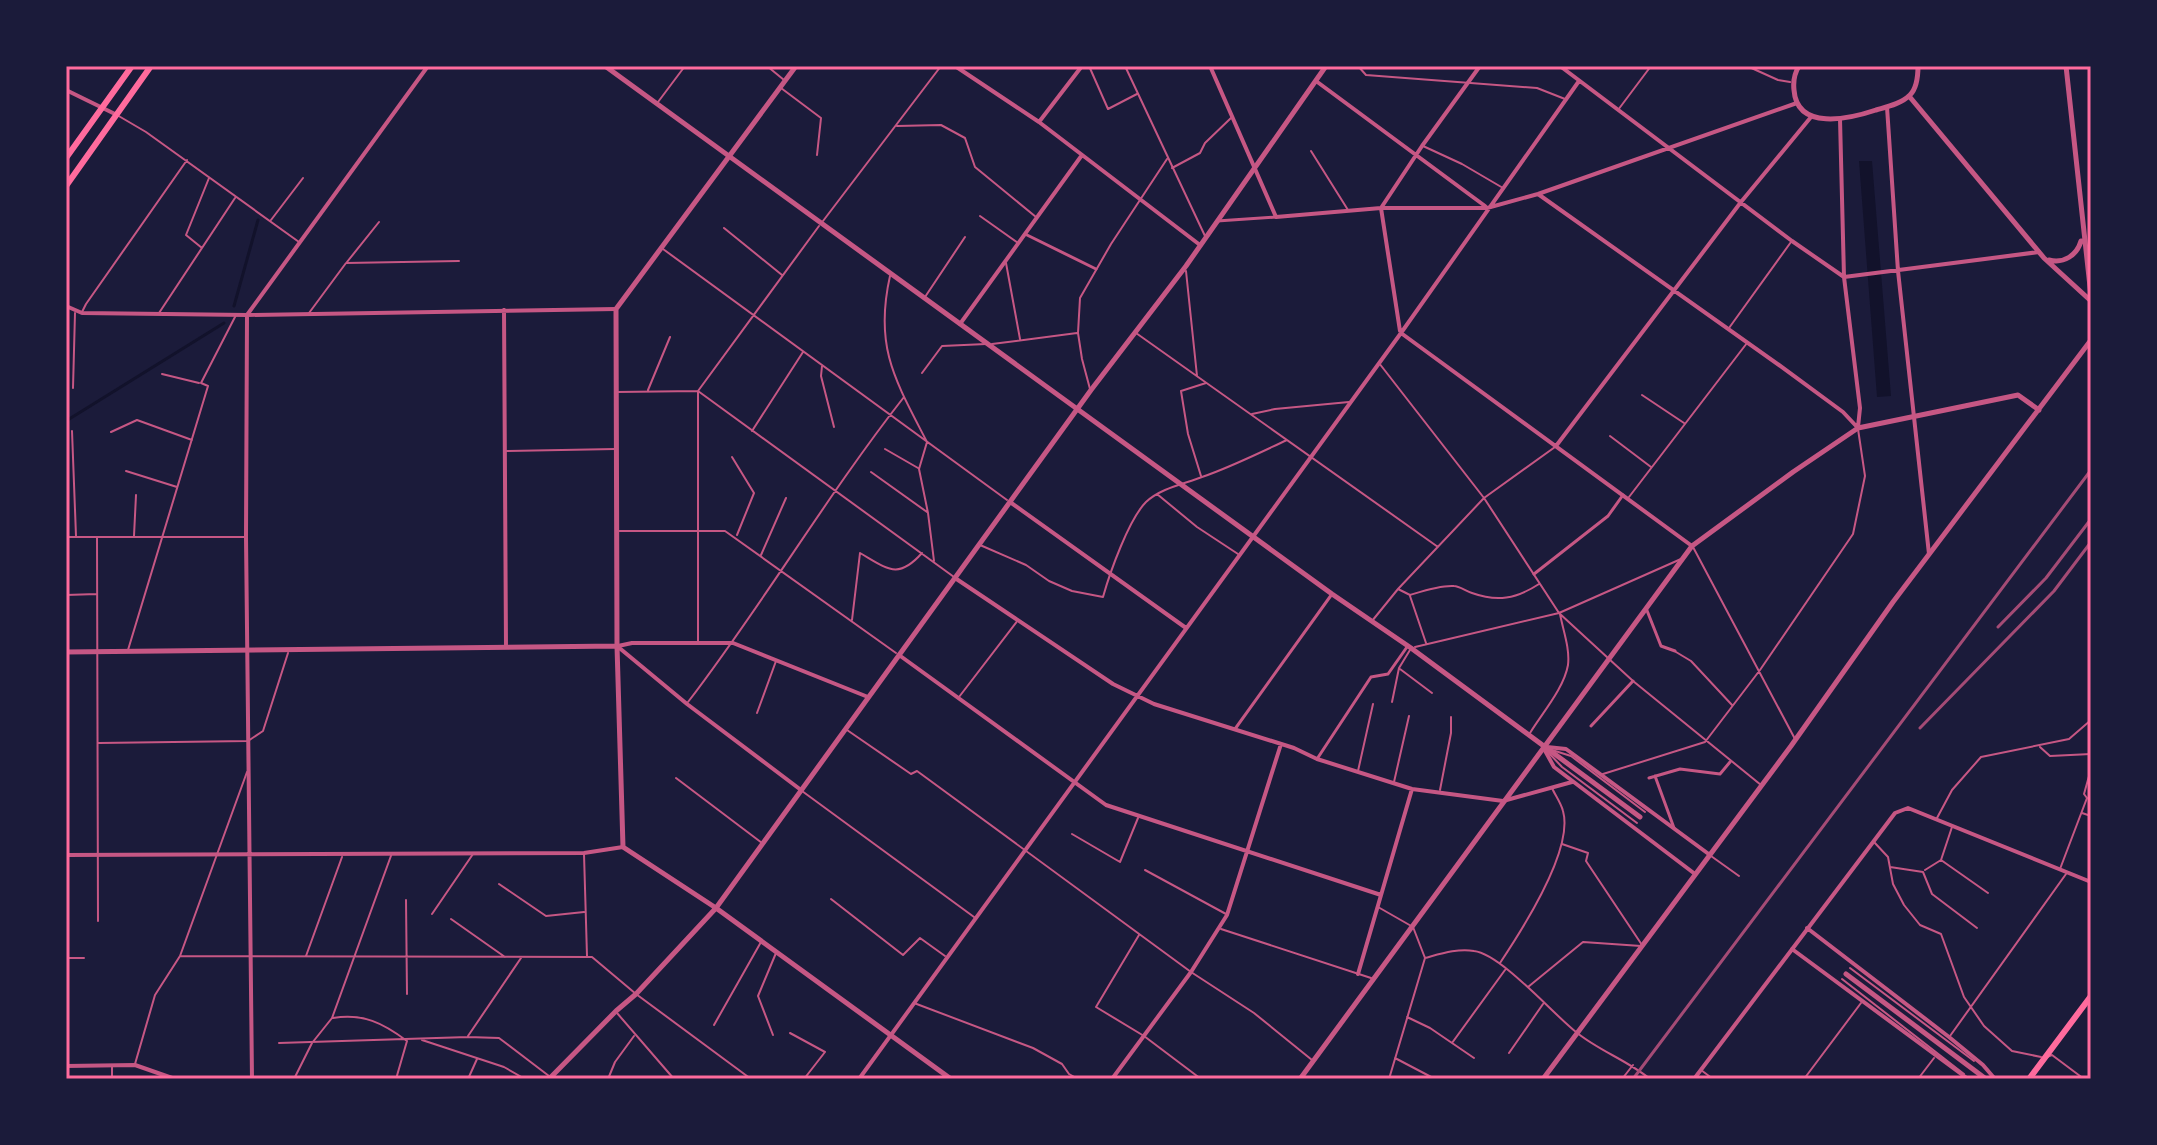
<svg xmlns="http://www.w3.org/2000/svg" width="2157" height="1145" font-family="Quicksand,sans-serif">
	<rect width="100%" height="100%" fill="#1b1b3a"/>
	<path fill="#12122b" d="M1859,161H1872L1891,396L1877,397Z"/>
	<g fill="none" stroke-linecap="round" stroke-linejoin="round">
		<path stroke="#12122b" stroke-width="3" d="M234,306L258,220
			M66,421L224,323"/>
		<path stroke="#c65784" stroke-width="2" d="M767,66L784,80
			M851,66L898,68
			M1089,66L1108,109L1137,94
			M1125,66L1205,236
			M1358,66L1366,75L1537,88L1565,99
			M1747,66L1778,80L1790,82
			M781,88L821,118L817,155
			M658,102L685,66
			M1618,110L1651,66
			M117,115L146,132L299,242
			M897,126L941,125L965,138L975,167L1036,217
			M1423,146L1462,164L1503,188
			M1311,151L1348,210
			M1172,168L1200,153L1205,143L1232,117
			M980,216L1018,243
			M271,220L303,178
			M823,221L941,66
			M724,228L782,275
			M202,248L186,235L209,178
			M663,249L1007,500
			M347,262L379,222
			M1006,263L1020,339
			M1186,271L1197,376
			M890,276C874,347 895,380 927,442L919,469L928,513L934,561
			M925,297L965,237
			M82,312L86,304L187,160
			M159,313L235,198
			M309,313L346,263L459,261
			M1729,328L1791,242
			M1136,333L1438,547
			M992,344L1077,333
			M1379,363L1484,498L1559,613L1633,681L1761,785
			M822,366L821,376L834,427
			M922,373L942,346L986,344
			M162,374L199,383
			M73,388L75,313
			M1090,389L1082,359L1078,333L1080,298L1111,244L1167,159
			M648,390L670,337
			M617,392L698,391L954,577
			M1642,395L1684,423
			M1252,414L1275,409L1349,402
			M72,431L76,536
			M752,431L803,352
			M111,432L137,420L192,440
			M1610,436L1651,467
			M885,449L918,468
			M506,451L615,449
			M732,457L754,493L737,535
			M126,471L177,487
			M871,472L927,512
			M1201,476L1188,434L1181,391L1206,383
			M1157,494L1197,527L1238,554
			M1629,497L1747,343
			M618,531H725L896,653
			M134,536L136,495
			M66,537H244
			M97,538L98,921
			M980,545L1026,565L1049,581L1072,591L1103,597C1110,572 1129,519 1146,502C1161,488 1184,484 1202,477C1231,467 1259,453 1287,440
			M1693,547L1795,739
			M761,555L786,498
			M1398,589L1410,595C1423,591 1440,585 1454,586C1459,586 1466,591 1472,593C1497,602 1516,599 1539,584
			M66,595L97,594
			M1410,596L1426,643
			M852,620L860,553C888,569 898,580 922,553
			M1372,621L1398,589L1484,498L1555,447
			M698,643V391L819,226
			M1415,647L1559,613L1681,559
			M128,650L208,386L201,383L236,315
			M1676,652L1691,661L1732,705
			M1400,669L1432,693
			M959,697L1018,620
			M688,702C764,603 827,495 904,397
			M1392,702L1399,668L1410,650
			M757,713L776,661
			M847,730L911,774L917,771L1191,972L1254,1013L1312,1060
			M1530,733C1543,712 1564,688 1568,665C1570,648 1563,630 1560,614
			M99,743L248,741L263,731L288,653
			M2040,747L2050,756L2091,754
			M1552,750L1571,756L1645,812
			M1547,751L1562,767L1637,823
			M1358,771L1373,704
			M1603,774L1705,742L1760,670L1853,534L1865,476L1858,429
			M676,778L762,843
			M1394,782L1409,716
			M1440,790L1451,733V717
			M802,791L974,917
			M2082,813L2091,816
			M1937,818L1952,790L1981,757L2069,739L2091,720
			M1072,834L1120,862L1138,818
			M1874,842L1888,857L1893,884L1904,905L1920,925L1941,934L1964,997L1984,1026L2012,1051L2041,1057
			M1562,844L1588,853L1586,861L1642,945
			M584,854L587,956
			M1711,856L1739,876
			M1941,860L1988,893
			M1890,867L1923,872L1932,894L1977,928
			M2060,869L2087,798L2084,794L2091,769
			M1145,870L1226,914
			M1925,870L1941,860L1952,827
			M499,884L546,916L584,912
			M831,899L903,955L920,938L945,956
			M406,900L407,994
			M1378,907L1413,927L1425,958C1440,954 1458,948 1474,951C1501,954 1553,1014 1576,1032C1599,1051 1627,1060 1650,1079
			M432,914L473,854
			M451,919L505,957
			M1221,929L1371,978
			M1139,935L1096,1007L1144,1036L1201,1079
			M180,956L592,957L636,994L751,1079
			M306,956L342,857
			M66,958H84
			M1500,963C1522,930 1574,850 1563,811C1561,803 1555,795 1552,788
			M1850,968L1974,1061
			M1842,979L1964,1074
			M1528,987L1583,942L1641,946
			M914,1003L1033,1048L1062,1064L1069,1074L1078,1079
			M617,1013L674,1079
			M1407,1017L1430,1028L1474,1058
			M333,1018C363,1013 383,1023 407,1041L396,1079
			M714,1025L761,942
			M790,1033L825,1052L804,1079
			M773,1035L758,996L776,953
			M468,1036L521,958
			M1950,1036L2066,874
			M422,1040L504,1067L525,1079
			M279,1043L468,1037L499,1038L549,1076
			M1452,1043L1505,970
			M1509,1053L1543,1004
			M2047,1057L2052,1055L2084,1079
			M1395,1058L1435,1079
			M135,1064L155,995L180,956L247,772
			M1701,1070L1713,1079
			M112,1079V1067
			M294,1079L312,1043L332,1018L392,853
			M468,1079L477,1059
			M608,1079L615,1062L634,1036
			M1389,1079L1425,958
			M1622,1079L1633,1065
			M1804,1079L1861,1003
			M1918,1079L1934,1058"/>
		<path stroke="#c65784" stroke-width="3" d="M1217,221L1276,217
			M1025,234L1096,269
			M1534,574L1608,516L1623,495
			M1646,608L1661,646L1675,651
			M1591,726L1633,681
			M1235,729L1332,594
			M1317,759L1371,677L1388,674L1407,647
			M1655,776L1674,828
			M1649,778L1680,769L1720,774L1730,762"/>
		<path stroke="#c65784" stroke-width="4" d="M955,66L1039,122L1200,245
			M1210,66L1276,217L1381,208H1487L1538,194L1797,103
			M1560,66L1792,241L1844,277L2039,252
			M1316,81L1485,206
			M66,90L117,115
			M1887,107L1898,271L1929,554
			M1840,119L1844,277L1860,408L1858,427
			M1039,122L1082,66
			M1538,194L1779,365L1843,412L1858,428
			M66,306L82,313L247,315L616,309
			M504,310L506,647
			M960,324L1082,155
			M1400,331L1381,208L1422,146L1480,66
			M1401,333L1692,546
			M1556,446L1741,202L1811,117
			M1010,502L1186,628
			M955,578L1113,684L1154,704L1294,748L1317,759L1412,789L1503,801L1572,782
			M617,646L687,704L801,790
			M618,646L632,643H733L868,697
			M899,655L1106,805L1381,895
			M1543,747L1554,767L1695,874
			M1547,747L1566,749L1710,855
			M66,855L584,853L623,847
			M1807,928L1949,1037L1983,1065L1995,1079
			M1792,949L1968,1079
			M1358,974L1412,789
			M66,1066L135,1065L175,1079
			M252,1079L246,537L247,315L428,66
			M859,1079L1401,333L1579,81
			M1112,1079L1191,972L1227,915L1281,744
			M1694,1079L1895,813L1908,808L2091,882"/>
		<path stroke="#c65784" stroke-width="5" d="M605,66L1332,594L1411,648L1640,817
			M796,66L616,309L617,646L623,847L716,908L951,1079
			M1799,66C1794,74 1793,81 1794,90C1797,131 1849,119 1876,110C1886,107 1901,104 1910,95C1917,88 1918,75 1918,66
			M2066,66L2091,296
			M1909,96L2044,258L2091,301
			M2049,260C2064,264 2077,255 2081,241
			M66,652L617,646
			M1846,974L1986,1079
			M549,1079L616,1011L636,994L716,908L1091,390L1186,266L1326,66
			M1300,1079L1692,546L1793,472L1858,428L2018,395L2039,410
			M1543,1079L1791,746L1893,602L2091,340"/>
		<path stroke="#ff6b9d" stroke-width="6" d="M2029,1079L2091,996"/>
		<path stroke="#ff6b9d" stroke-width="6" d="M66,158L132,66
			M66,186L151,66"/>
		<path stroke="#a44b75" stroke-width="3" d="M1998,627L2046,578L2091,519
			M1920,728L2054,591L2091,542
			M1633,1079L2091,470"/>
	</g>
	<rect width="2157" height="1145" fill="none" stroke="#1b1b3a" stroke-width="136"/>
	<rect x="68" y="68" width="2021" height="1009" fill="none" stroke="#ff6b9d" stroke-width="3"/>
</svg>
